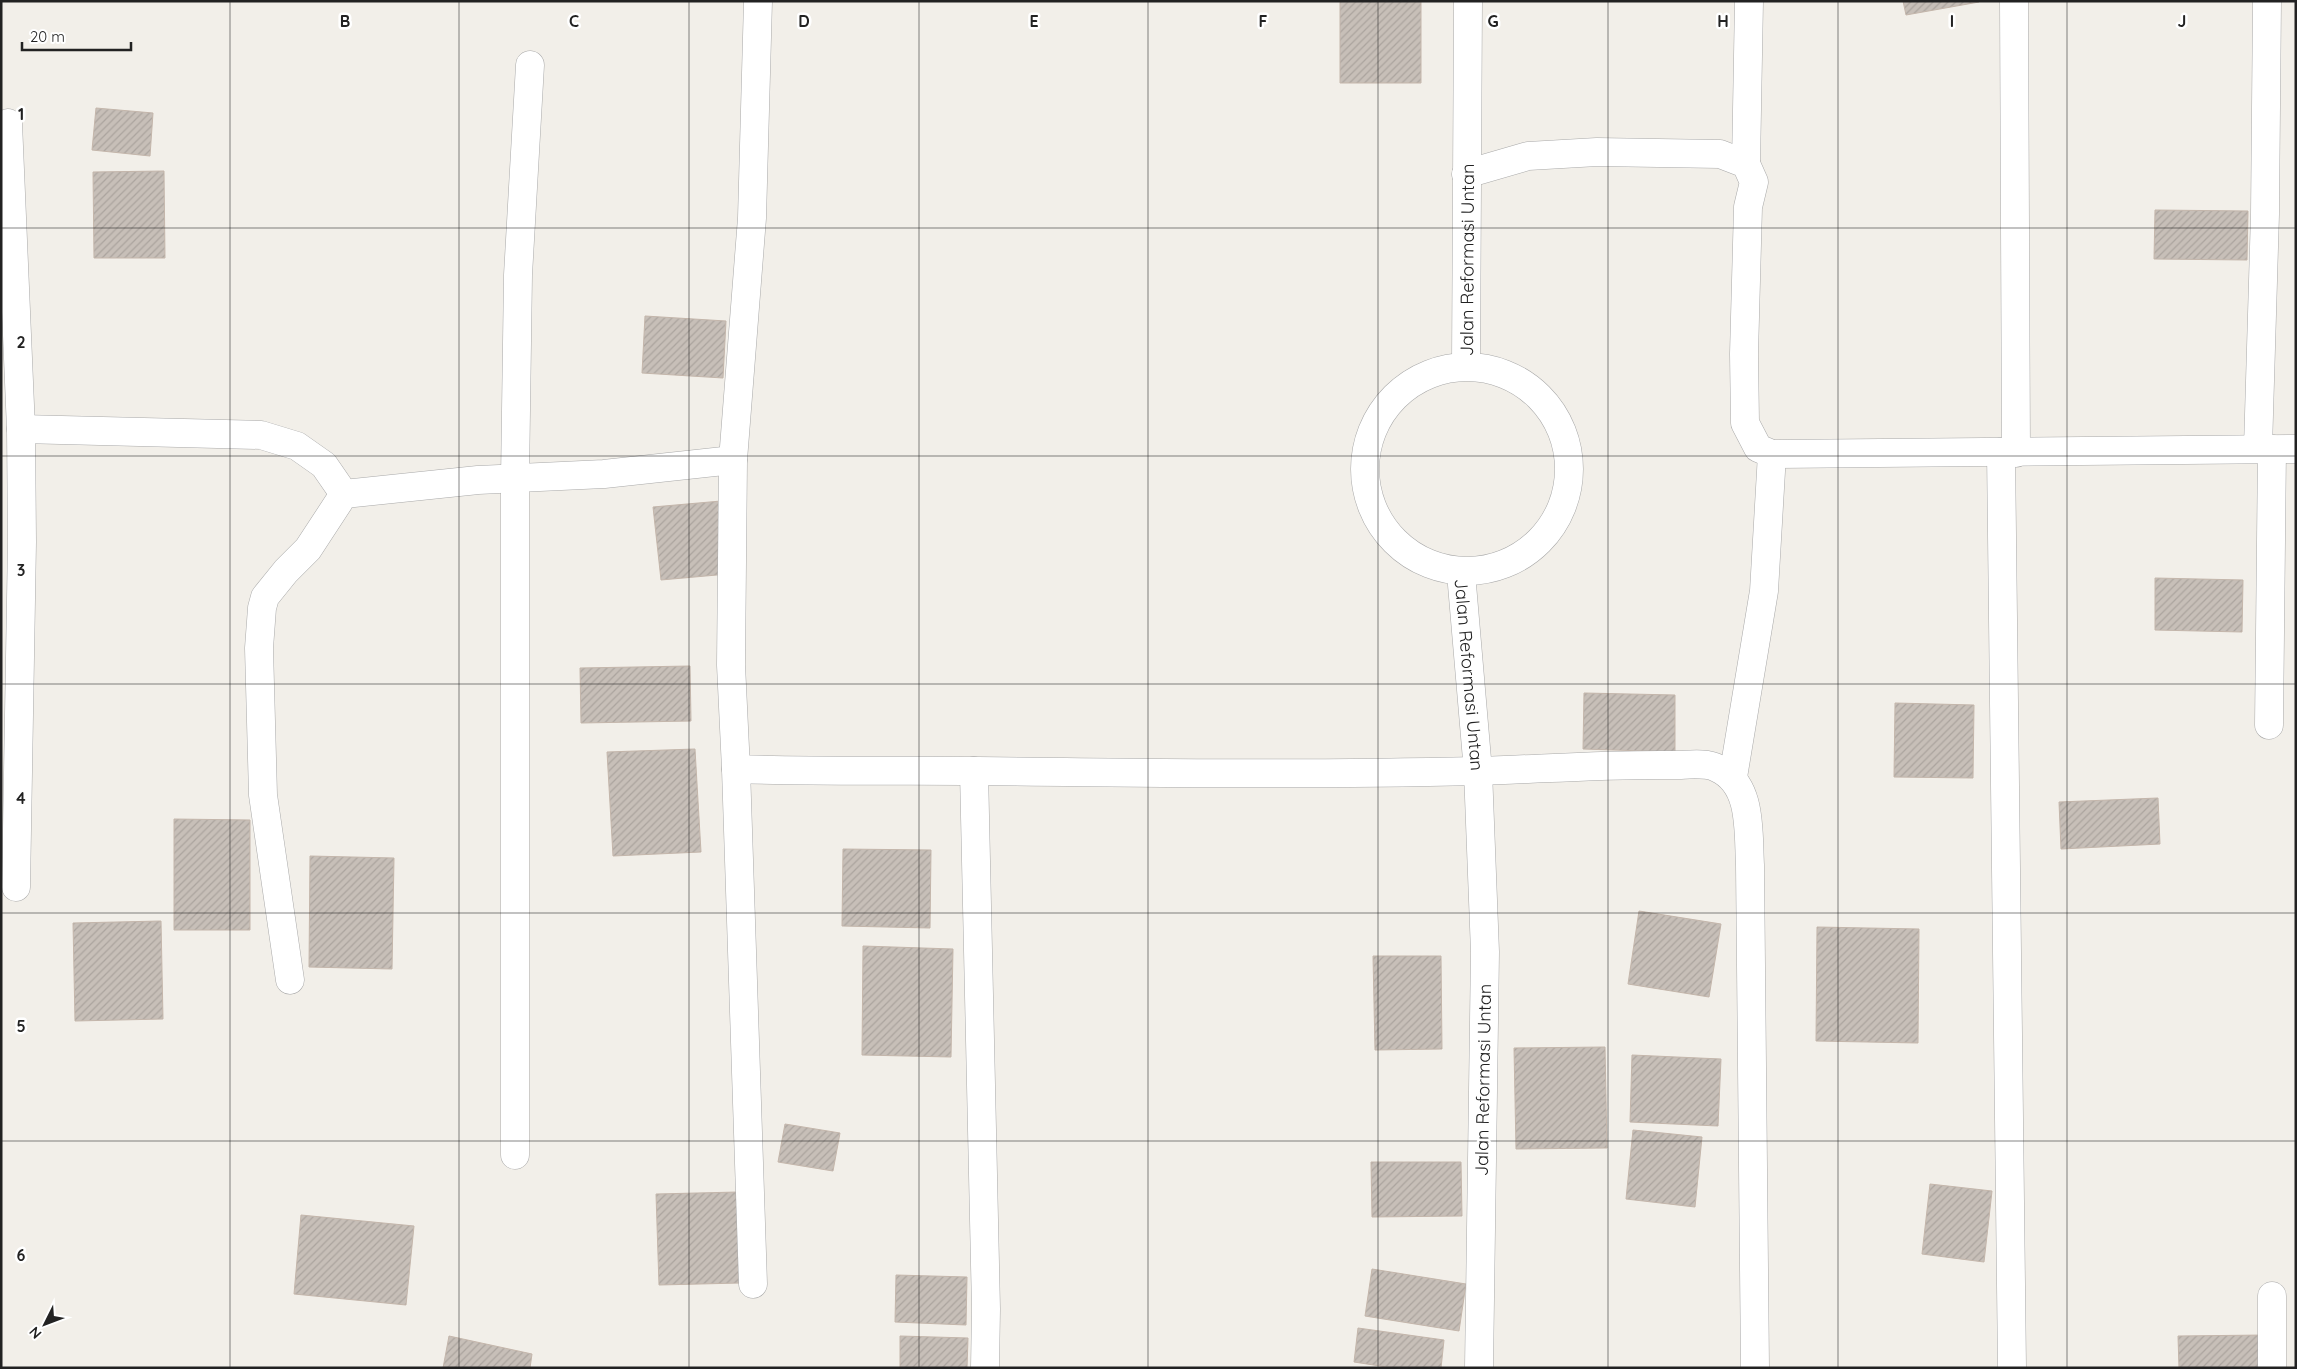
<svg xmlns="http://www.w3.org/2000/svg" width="2297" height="1369" font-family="Quicksand,sans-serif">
	<defs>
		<pattern id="building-hatch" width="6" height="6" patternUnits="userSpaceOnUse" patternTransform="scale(1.25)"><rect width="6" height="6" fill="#c7bfb8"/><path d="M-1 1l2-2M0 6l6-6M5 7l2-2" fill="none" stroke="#aba49e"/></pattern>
	</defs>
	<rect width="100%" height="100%" fill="#f2efe9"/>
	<path fill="url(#building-hatch)" stroke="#c4b6ab" d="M1340,1H1421V83H1340Z
		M1903,1H1979V2L1906,15Z
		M96,108L153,113L150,156L92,150Z
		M164,171L165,258H94L93,172Z
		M2155,210L2248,211L2247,260L2154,259Z
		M645,316L726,321L723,378L642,373Z
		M721,501L728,574L661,580L653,507Z
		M2155,578L2243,580L2242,632L2155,630Z
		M690,666L691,721L581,723L580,668Z
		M1584,693L1675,695V752L1583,749Z
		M1895,703L1974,705L1973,778L1894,777Z
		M695,749L701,852L613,856L607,752Z
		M2158,798L2160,844L2061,849L2059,802Z
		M174,819L250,820V930H174Z
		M843,849L931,850L930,928L842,926Z
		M310,856L394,858L392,969L309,967Z
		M1639,911L1721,924L1709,997L1628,984Z
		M161,921L163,1019L75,1021L73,923Z
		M1817,927L1919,929L1918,1043L1816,1041Z
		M863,946L953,949L951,1057L862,1055Z
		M1373,956H1441L1442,1049L1375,1050Z
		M1605,1047L1607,1148L1516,1149L1514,1048Z
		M1632,1055L1721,1059L1718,1126L1630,1122Z
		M785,1124L840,1133L833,1171L778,1162Z
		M1633,1130L1702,1137L1695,1207L1626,1199Z
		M1371,1162H1461L1462,1216L1372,1217Z
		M1930,1184L1992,1191L1984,1262L1922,1254Z
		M738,1192L740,1283L659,1285L656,1194Z
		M301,1215L414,1226L406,1305L294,1294Z
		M1372,1269L1466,1284L1459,1331L1365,1316Z
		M896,1275L967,1277L966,1325L895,1322Z
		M1358,1328L1444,1340L1441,1368H1393L1354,1362Z
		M2265,1335V1368H2179L2178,1336Z
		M449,1336L532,1354L530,1368H443Z
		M900,1336L968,1338L967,1368H900Z"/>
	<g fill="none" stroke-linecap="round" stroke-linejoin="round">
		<g stroke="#a9a9a9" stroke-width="29">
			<g id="minor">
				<path d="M758,1L752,218L733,460L731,665L736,769C817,772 897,770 978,771C1144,773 1310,775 1477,771C1542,769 1608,764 1674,765C1687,765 1706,762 1717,768C1753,784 1748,832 1750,865L1755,1368"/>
				<path d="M2014,1L2016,453"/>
				<path d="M8,123L21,429L22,542L16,887"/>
				<path d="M1746,164L1749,1"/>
				<path d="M1466,174L1528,156L1597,152L1720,154L1746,164L1754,182L1748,207L1744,354L1745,423L1758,448L1772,454L2296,449"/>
				<path id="s1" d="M1466,366L1468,1"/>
				<circle cx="1467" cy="469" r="102"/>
				<path d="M21,429L261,435L297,446L324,465L344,494"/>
				<path d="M2258,448L2265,214L2267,1"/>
				<path d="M2001,452L2012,1368"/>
				<path id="s2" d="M1461,573L1478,771L1485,952L1479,1368"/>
				<path d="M2269,725L2272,449"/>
				<path d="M736,769L753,1284"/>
				<path d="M974,771L986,1309L985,1368"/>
				<path d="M1733,777L1764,591L1772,454"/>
				<path d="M290,980L263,795L259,648L262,608L265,597L286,571L308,549L344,494L478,480L604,474L733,460"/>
				<path d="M515,1155V478L518,275L530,65"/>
				<path d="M2272,1296V1368"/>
			</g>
		</g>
		<use href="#minor" stroke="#fff" stroke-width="28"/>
	</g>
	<path fill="none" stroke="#222" stroke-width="1" stroke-opacity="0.55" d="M230,1V1368M459,1V1368M689,1V1368M919,1V1368M1148,1V1368M1378,1V1368M1608,1V1368M1838,1V1368M2067,1V1368M1,228H2296M1,456H2296M1,684H2296M1,913H2296M1,1141H2296"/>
	<g text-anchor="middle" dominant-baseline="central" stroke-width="5" stroke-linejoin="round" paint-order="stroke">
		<g font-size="18" fill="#222" stroke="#fff">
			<text stroke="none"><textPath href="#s1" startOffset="106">Jalan Reformasi Untan</textPath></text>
			<text stroke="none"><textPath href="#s2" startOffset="102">Jalan Reformasi Untan</textPath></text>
			<text transform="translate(1483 1080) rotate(-89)">Jalan Reformasi Untan</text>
		</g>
	</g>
	<g font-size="16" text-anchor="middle" font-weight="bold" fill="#222" stroke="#fff" stroke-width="5" stroke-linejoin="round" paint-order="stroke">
		<text x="345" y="27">B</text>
		<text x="574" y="27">C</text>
		<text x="804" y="27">D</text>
		<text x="1034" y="27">E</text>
		<text x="1263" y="27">F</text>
		<text x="1493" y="27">G</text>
		<text x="1723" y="27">H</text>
		<text x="1952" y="27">I</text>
		<text x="2182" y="27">J</text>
		<text x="21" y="120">1</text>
		<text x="21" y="348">2</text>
		<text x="21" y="576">3</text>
		<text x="21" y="804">4</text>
		<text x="21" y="1032">5</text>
		<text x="21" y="1261">6</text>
	</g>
	<rect width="2297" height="1369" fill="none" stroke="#222222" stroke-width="5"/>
	<g transform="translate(45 1324) rotate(228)" stroke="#ffffff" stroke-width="4" paint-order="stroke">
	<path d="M0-4L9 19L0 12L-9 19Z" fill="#222222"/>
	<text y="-8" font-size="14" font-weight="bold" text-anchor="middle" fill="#222222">N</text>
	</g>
	<path d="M22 42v8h109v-8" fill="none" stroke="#222222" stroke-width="2.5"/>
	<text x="30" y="42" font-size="15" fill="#222222" stroke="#ffffff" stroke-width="4" paint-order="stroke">20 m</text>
</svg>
